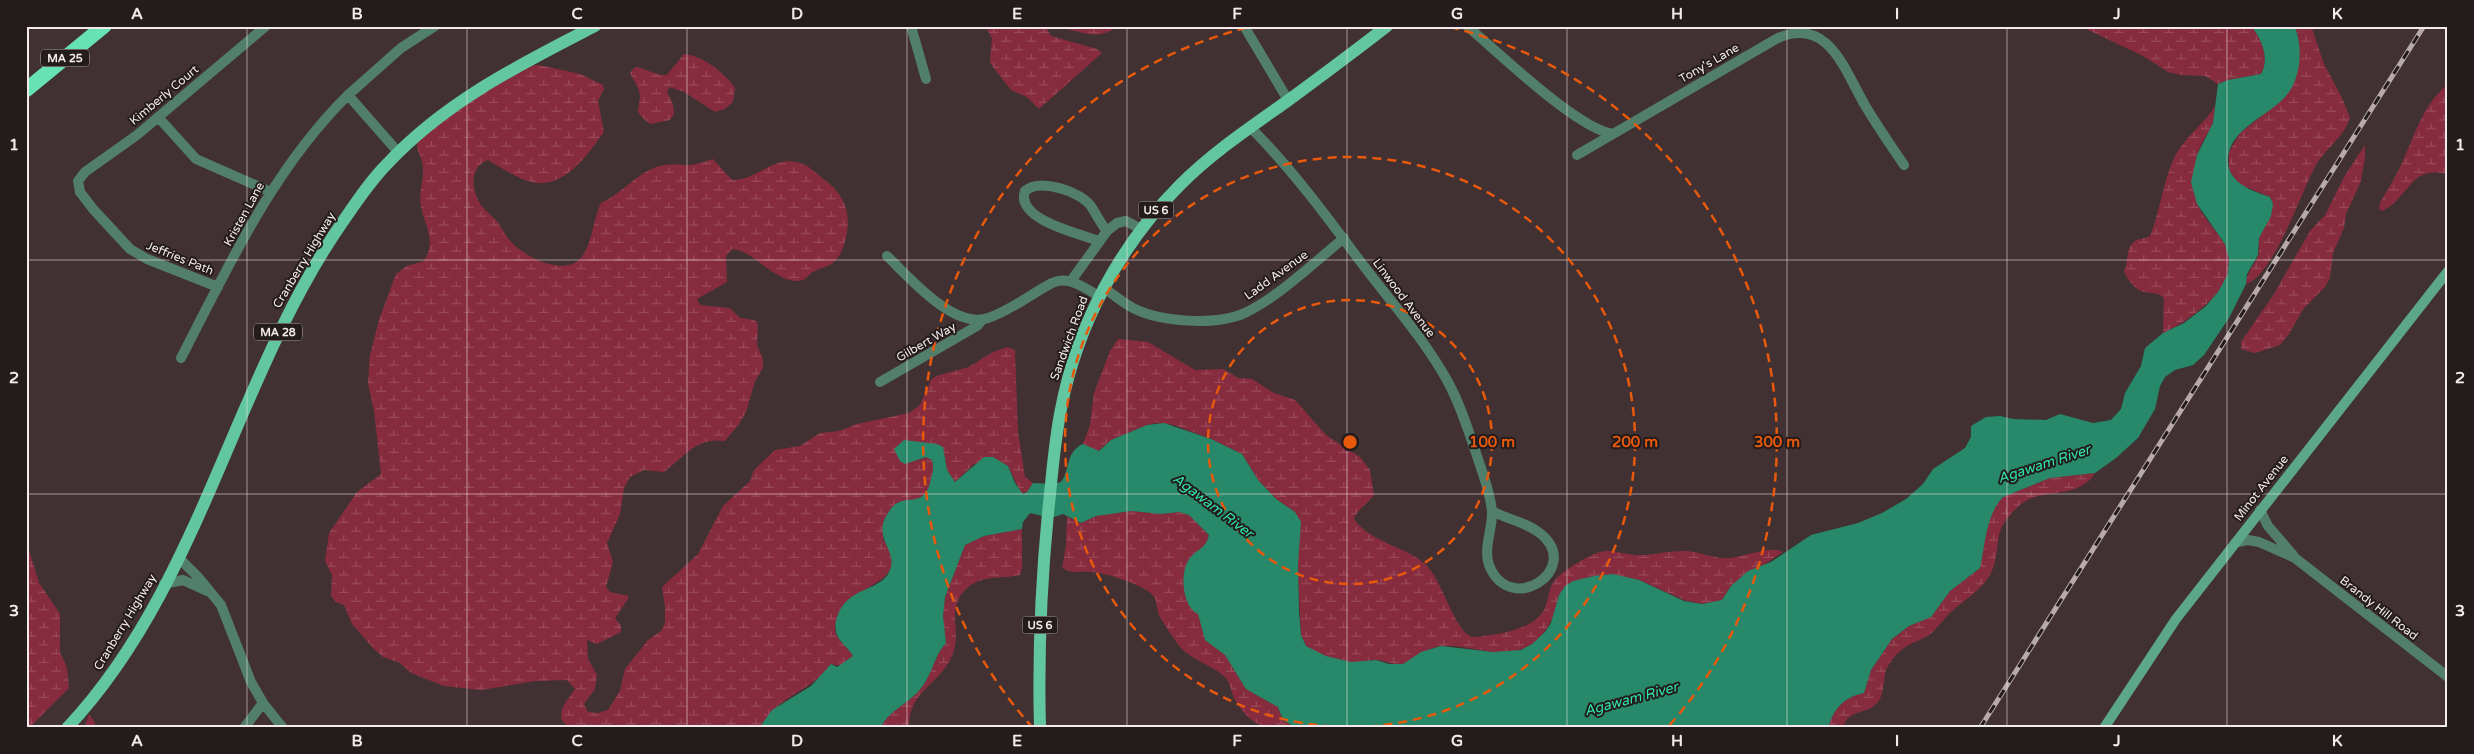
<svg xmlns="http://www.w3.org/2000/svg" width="2474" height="754" font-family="'Varela Round',sans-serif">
	<defs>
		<pattern id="wetland-marsh" width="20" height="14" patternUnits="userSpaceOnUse" patternTransform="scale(1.25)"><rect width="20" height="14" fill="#872c3e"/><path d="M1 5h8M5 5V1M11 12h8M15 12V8" fill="none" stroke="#994b5a"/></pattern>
	</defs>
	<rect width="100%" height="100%" fill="#423132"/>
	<path fill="url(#wetland-marsh)" d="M985,26H1118C1092,47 1072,22 1047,29L1051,36L1097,49L1102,53L1039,109L1027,97L1011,90L993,67L990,62L992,38Z
		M2080,26H2251C2262,39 2270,59 2261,74L2228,80L2218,84L2205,76L2181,75L2168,72L2143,56Z
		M2294,26H2311L2324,64L2343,100L2350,118C2343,139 2324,149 2315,167C2301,193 2273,276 2246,284C2247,272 2254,266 2258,256C2260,250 2258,242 2260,236C2265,225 2278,210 2270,197L2239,184L2229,171V152L2240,133L2283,99L2298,35Z
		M684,54C702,55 725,73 735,88L733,102L725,109L715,112L684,92L669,87L667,92L673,104L674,114L670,120L650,124C633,110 639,114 640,96C640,89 633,79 630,73L635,67C647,68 655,76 667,75Z
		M539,65L580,74L603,85L604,89L598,101L604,132C586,157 561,194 525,180C512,175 500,167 488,160C469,167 471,190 481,205C486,212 494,217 499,224C502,228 504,233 507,237C520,255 561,277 580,259C592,247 593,219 601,203C621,194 635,175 656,167C668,163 678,165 690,165C698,164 706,161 713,159L732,180C758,181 773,154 800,163C810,166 814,172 822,178C843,192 852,212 846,237C844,246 842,254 835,261C829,267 823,267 815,271C809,273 807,280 799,281C773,282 754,250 732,249L726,256L727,282L697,299L700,305L730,308L740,318L754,320L758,323L757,345L763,359V368L755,381L746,412L739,424L725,441C696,437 684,457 664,472L644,470L630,477L624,488L620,514L607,543L613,562L606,587L610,592L628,596V599L615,618L621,626V632L597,644L587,640L588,659L597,675L595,689L584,704L588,712L598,713L608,710L620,691L625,669L648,640L661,631L665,623V606L662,587L698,554L723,506L750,481L754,470L775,450L800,446L820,433L839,431L857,424L909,413L920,405L931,380L936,376L969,367L991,353L1007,347L1015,350L1018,432L1025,477L1033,483L1027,492L1021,493L1008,466L974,464L955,482L947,470L943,447L915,462L926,457L932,460C935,470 932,492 922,498C916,502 905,501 898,502L883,539C886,544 890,551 892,556C899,584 847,588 838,616C836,621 834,629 836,634C839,640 849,649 853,656L841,666L831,664C814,686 799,689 779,705C770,713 767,720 759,728H571C551,718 566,702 575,689L567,680L535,681L481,690L444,686L411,673L400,663L383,657L373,648L352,624L344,605L336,602L331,596L332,575L325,561L329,533L357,492L381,474L374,411L368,384L370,355L379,320L396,274L407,266L424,261C437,238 425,229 421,206C418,194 424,180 423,168C422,152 414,153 418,135L525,66Z
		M2448,84V174C2408,165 2411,197 2382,211L2379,209L2380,203C2387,190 2395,178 2401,165C2415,136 2422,105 2448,84Z
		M2215,106C2214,112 2215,119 2212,125C2208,135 2199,145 2197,156C2195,168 2195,189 2197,202C2198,212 2218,232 2224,243C2247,282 2192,319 2163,333L2164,298C2156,291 2152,294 2144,292C2136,291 2126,278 2124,271C2129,262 2125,248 2135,241C2139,238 2145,239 2150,236C2160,211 2163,182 2174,158C2184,137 2204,125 2215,106Z
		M2365,145V158L2361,181L2346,214L2344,228L2333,253L2330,278L2325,287L2304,308L2289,334L2280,345L2255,353L2241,349V342L2274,294L2310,231L2325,215L2344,177Z
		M1118,339L1148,342L1195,370L1223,369L1238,378L1252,379L1274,393L1295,400L1327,436L1360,457L1370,470L1374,495C1368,503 1356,511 1354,519C1372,544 1407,546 1427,566C1443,583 1454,628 1470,636C1476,639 1486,635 1492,635C1510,632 1537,626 1545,608C1549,599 1548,588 1555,580C1562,571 1589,555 1600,552C1611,549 1623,554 1634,555C1652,556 1669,550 1687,551C1698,552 1709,556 1720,558C1738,561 1769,544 1783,552L1731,586L1722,600L1715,602L1702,604L1684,600L1639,580L1559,595C1552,632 1533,656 1492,652C1476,650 1460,645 1443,646C1425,647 1412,662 1401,664C1392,665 1384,660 1375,660C1367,660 1360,663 1352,662C1341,661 1313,654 1306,645C1304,643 1303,638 1301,635L1295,512L1276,499L1258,480L1242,454L1211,439L1174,425L1156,423L1147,425L1111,440L1098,451L1083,444L1090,425L1094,393L1110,351Z
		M2095,473C2078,501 2042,486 2020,505C2012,512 2001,524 1999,535C1996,552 1997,568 1985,582C1975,594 1962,602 1951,612C1944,618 1939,626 1933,632C1923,640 1909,643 1900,651C1895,656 1889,663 1886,670C1883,680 1885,692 1878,702C1867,716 1850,707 1842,728H1828C1834,708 1843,698 1864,693L1871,670L1892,639L1909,626L1931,617L1950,591L1980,568C1984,545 1986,514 2003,497L2050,478Z
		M1131,511L1161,514L1179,512L1189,515L1209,535L1206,545L1190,558L1205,640L1225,655L1246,689L1278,707L1283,720L1297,728C1265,728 1252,729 1234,698C1231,691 1230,682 1225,677C1212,665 1192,660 1180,647C1176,642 1162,621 1159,615C1156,608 1158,601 1152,594C1141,584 1106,573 1091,572C1081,571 1071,574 1062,568L1066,545L1067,517L1081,523L1096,516Z
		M1022,529V567L1020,575C1001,579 982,574 966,589C944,611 964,632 951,658C938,685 908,692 909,728H880C888,712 905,705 917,693C932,678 933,657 946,643L943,616L945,597L965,545L984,536Z
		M26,540L39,583L60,614V652L67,668L69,688L29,728H26Z
		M89,714L95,723V728H84Z"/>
	<path fill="#27896a" d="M2251,26H2294C2303,44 2301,72 2291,89C2275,116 2226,126 2228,163C2230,184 2253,191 2270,197L2273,204L2271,216L2259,238L2258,255L2247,274L2246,284L2229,318L2204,355L2193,365L2175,370L2165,377L2160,386L2155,409L2138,438L2116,458L2095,473L2050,478L2003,497C1986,514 1985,546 1980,568L1950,591L1931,617L1909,626L1892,639L1871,670L1864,693C1843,698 1834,708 1828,728H1297L1283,720L1278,707L1246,689L1225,655L1205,640L1198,614C1182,607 1179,571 1190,558C1199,547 1205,550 1209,535L1189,515L1179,512L1161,514L1131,511L1096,516L1081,523L1063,514L1051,518L1030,513L1023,522L1022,529L984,536L965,545L945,597L943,616L946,643C933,657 932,678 917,693C905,705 888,712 880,728H759L772,710L811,686L831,664L837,667L853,656C849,649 839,641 837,635C835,630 835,622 837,617C847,587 877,592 888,574C902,550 868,539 890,510C904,490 924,512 931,479C933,472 934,467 932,460L926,457L905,464L900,461L894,449L904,440L937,444L943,447L947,470L955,482L984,457H993L1008,466L1015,483L1023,494L1027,492L1033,483L1054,484L1061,482C1071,469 1065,452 1083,444L1099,451L1111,440L1147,425L1164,423L1211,439L1242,454L1258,480L1276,499L1295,512L1301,522L1298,565L1299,611L1301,635L1306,646L1326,656L1351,662L1376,660L1389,664H1403L1421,652L1441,646L1493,652L1521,650L1532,644L1545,632L1551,623L1559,595L1565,586L1573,581L1594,576L1613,574L1639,580L1684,601L1702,604L1722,600L1731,586L1748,571L1771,562L1811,535L1858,523L1882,513L1906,499L1923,484L1933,469L1965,448L1971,437V426L1986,417L2000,416L2013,419L2046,420L2060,414L2093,423L2111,420L2121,409L2125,393L2141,366L2145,348L2163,333L2184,323L2206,306L2218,292L2228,274L2229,259L2225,244L2197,204L2191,182L2197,155L2213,123L2218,84L2228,80L2261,74C2270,59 2262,39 2251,26Z"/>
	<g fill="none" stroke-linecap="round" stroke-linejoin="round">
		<path stroke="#517f6c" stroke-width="10" d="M911,26L926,79
			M1244,26L1288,100
			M1467,26C1498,52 1577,129 1613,134
			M158,117L196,159L271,192
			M1250,127C1292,169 1327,217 1363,265C1392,303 1425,340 1448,382C1460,404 1468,429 1476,453C1482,472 1490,491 1492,511C1508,520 1527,522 1541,534C1583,569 1510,618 1489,565C1483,548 1493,528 1492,511
			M398,152L348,95L401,48L435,26
			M1577,155L1776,39C1829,14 1845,72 1866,107C1878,127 1891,146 1904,165
			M1099,241C1081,234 1015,220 1025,191C1039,178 1079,191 1090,205C1096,213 1100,223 1107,231
			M887,256C909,277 954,330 988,318C1010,311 1031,294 1052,283C1069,275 1084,288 1099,296
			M1071,281L1107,231L1117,223L1126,221L1141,229
			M218,287L147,259L130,249L93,209L80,192L78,181L85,172L137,135L266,26
			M1104,288C1114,295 1124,304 1135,309C1162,322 1212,325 1240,315C1273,302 1316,261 1344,238
			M181,358C228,267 273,169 348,95
			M880,382L977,326L982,320
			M2260,510L2268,526L2293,555
			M2235,543L2248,540L2259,542L2295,558L2448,677
			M178,557L198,577L221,605L251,682L263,703L283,728
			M164,584L183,580L207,591
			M244,728L263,703"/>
		<path stroke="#5ca78a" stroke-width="10" d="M2104,728L2176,619L2448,271"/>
		<path stroke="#62c6a1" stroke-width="12" d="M67,728C202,585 234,375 346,217C359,198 372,179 388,163C446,101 521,64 595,26
			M1040,728C1038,656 1041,585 1048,513C1052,478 1054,443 1061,409C1077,325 1120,245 1180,185C1212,153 1249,128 1286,102C1320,77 1354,52 1387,26"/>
		<path stroke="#67e2b6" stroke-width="15" d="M26,90L104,26"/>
		<g stroke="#b7aaab" stroke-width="5">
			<path id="rail" d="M1980,728L2424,26"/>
		</g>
		<use href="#rail" stroke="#231b1c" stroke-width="3" stroke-dasharray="9" stroke-linecap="butt"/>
	</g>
	<path fill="none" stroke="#f5eaeb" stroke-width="1" stroke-opacity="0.55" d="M247,26V728M467,26V728M687,26V728M907,26V728M1127,26V728M1347,26V728M1567,26V728M1787,26V728M2007,26V728M2227,26V728M26,260H2448M26,494H2448"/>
	<g fill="none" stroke="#e8590c" stroke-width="2.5" stroke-dasharray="9 6">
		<circle cx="1350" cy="442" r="142"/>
		<circle cx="1350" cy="442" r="285"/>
		<path d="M1033 728A427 427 0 0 1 1250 27M1450 27A427 427 0 0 1 1667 728"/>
	</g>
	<g text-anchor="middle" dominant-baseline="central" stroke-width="4" stroke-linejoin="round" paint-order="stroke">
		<g fill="#231b1c" stroke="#b6acad" stroke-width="1">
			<rect x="41" y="49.5" width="48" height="17" rx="4"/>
			<rect x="1138.5" y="201.5" width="35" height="17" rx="4"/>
			<rect x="254" y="323.5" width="48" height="17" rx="4"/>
			<rect x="1022.5" y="616.5" width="35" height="17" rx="4"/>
		</g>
		<g font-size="11" font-weight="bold" fill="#f5eaeb">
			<text x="65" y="58">MA 25</text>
			<text x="1156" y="210">US 6</text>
			<text x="278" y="332">MA 28</text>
			<text x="1040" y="625">US 6</text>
		</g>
		<g font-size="12" fill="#f5eaeb" stroke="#231b1c">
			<text transform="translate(1709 63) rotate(-30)">Tony's Lane</text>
			<text transform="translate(164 95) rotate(-40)">Kimberly Court</text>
			<text transform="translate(244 214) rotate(-61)">Kristen Lane</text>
			<text transform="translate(180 258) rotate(22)">Jeffries Path</text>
			<text transform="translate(304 260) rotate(-59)">Cranberry Highway</text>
			<text transform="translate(1276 275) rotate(-36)">Ladd Avenue</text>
			<text transform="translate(1404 298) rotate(53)">Linwood Avenue</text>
			<text transform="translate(1069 338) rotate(-70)">Sandwich Road</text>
			<text transform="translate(926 342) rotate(-30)">Gilbert Way</text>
			<text transform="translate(2261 488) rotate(-52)">Minot Avenue</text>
			<text transform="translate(2379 608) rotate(38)">Brandy Hill Road</text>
			<text transform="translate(125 622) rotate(-59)">Cranberry Highway</text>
		</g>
		<g font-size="14" font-style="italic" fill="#30e4ae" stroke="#231b1c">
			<text transform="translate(2044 464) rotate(-18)">Agawam River</text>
			<text transform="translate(1213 506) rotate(37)">Agawam River</text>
			<text transform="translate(1631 699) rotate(-15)">Agawam River</text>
		</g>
	</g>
	<circle cx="1350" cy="442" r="8" fill="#e8590c" stroke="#231b1c" stroke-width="2.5"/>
	<g font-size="15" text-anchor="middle" font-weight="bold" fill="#e8590c" stroke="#231b1c" stroke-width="4" stroke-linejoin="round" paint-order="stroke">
		<text x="1492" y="447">100 m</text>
		<text x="1635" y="447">200 m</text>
		<text x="1777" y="447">300 m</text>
	</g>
	<rect width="2474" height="754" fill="none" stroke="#231b1c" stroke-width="55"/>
	<rect x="28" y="28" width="2418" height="698" fill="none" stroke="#f5eaeb" stroke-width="2"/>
	<g font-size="16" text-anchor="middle" font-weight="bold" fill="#f5eaeb">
		<text x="137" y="19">A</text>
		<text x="357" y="19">B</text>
		<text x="577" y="19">C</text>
		<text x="797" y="19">D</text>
		<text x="1017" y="19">E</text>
		<text x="1237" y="19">F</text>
		<text x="1457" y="19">G</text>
		<text x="1677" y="19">H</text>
		<text x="1897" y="19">I</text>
		<text x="2117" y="19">J</text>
		<text x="2337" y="19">K</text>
		<text x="14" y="150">1</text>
		<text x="2460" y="150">1</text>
		<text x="14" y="383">2</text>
		<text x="2460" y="383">2</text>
		<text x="14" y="616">3</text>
		<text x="2460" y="616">3</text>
		<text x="137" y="746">A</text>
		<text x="357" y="746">B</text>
		<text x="577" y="746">C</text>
		<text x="797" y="746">D</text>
		<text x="1017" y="746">E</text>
		<text x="1237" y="746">F</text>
		<text x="1457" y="746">G</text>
		<text x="1677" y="746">H</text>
		<text x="1897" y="746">I</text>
		<text x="2117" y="746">J</text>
		<text x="2337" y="746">K</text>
	</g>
</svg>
